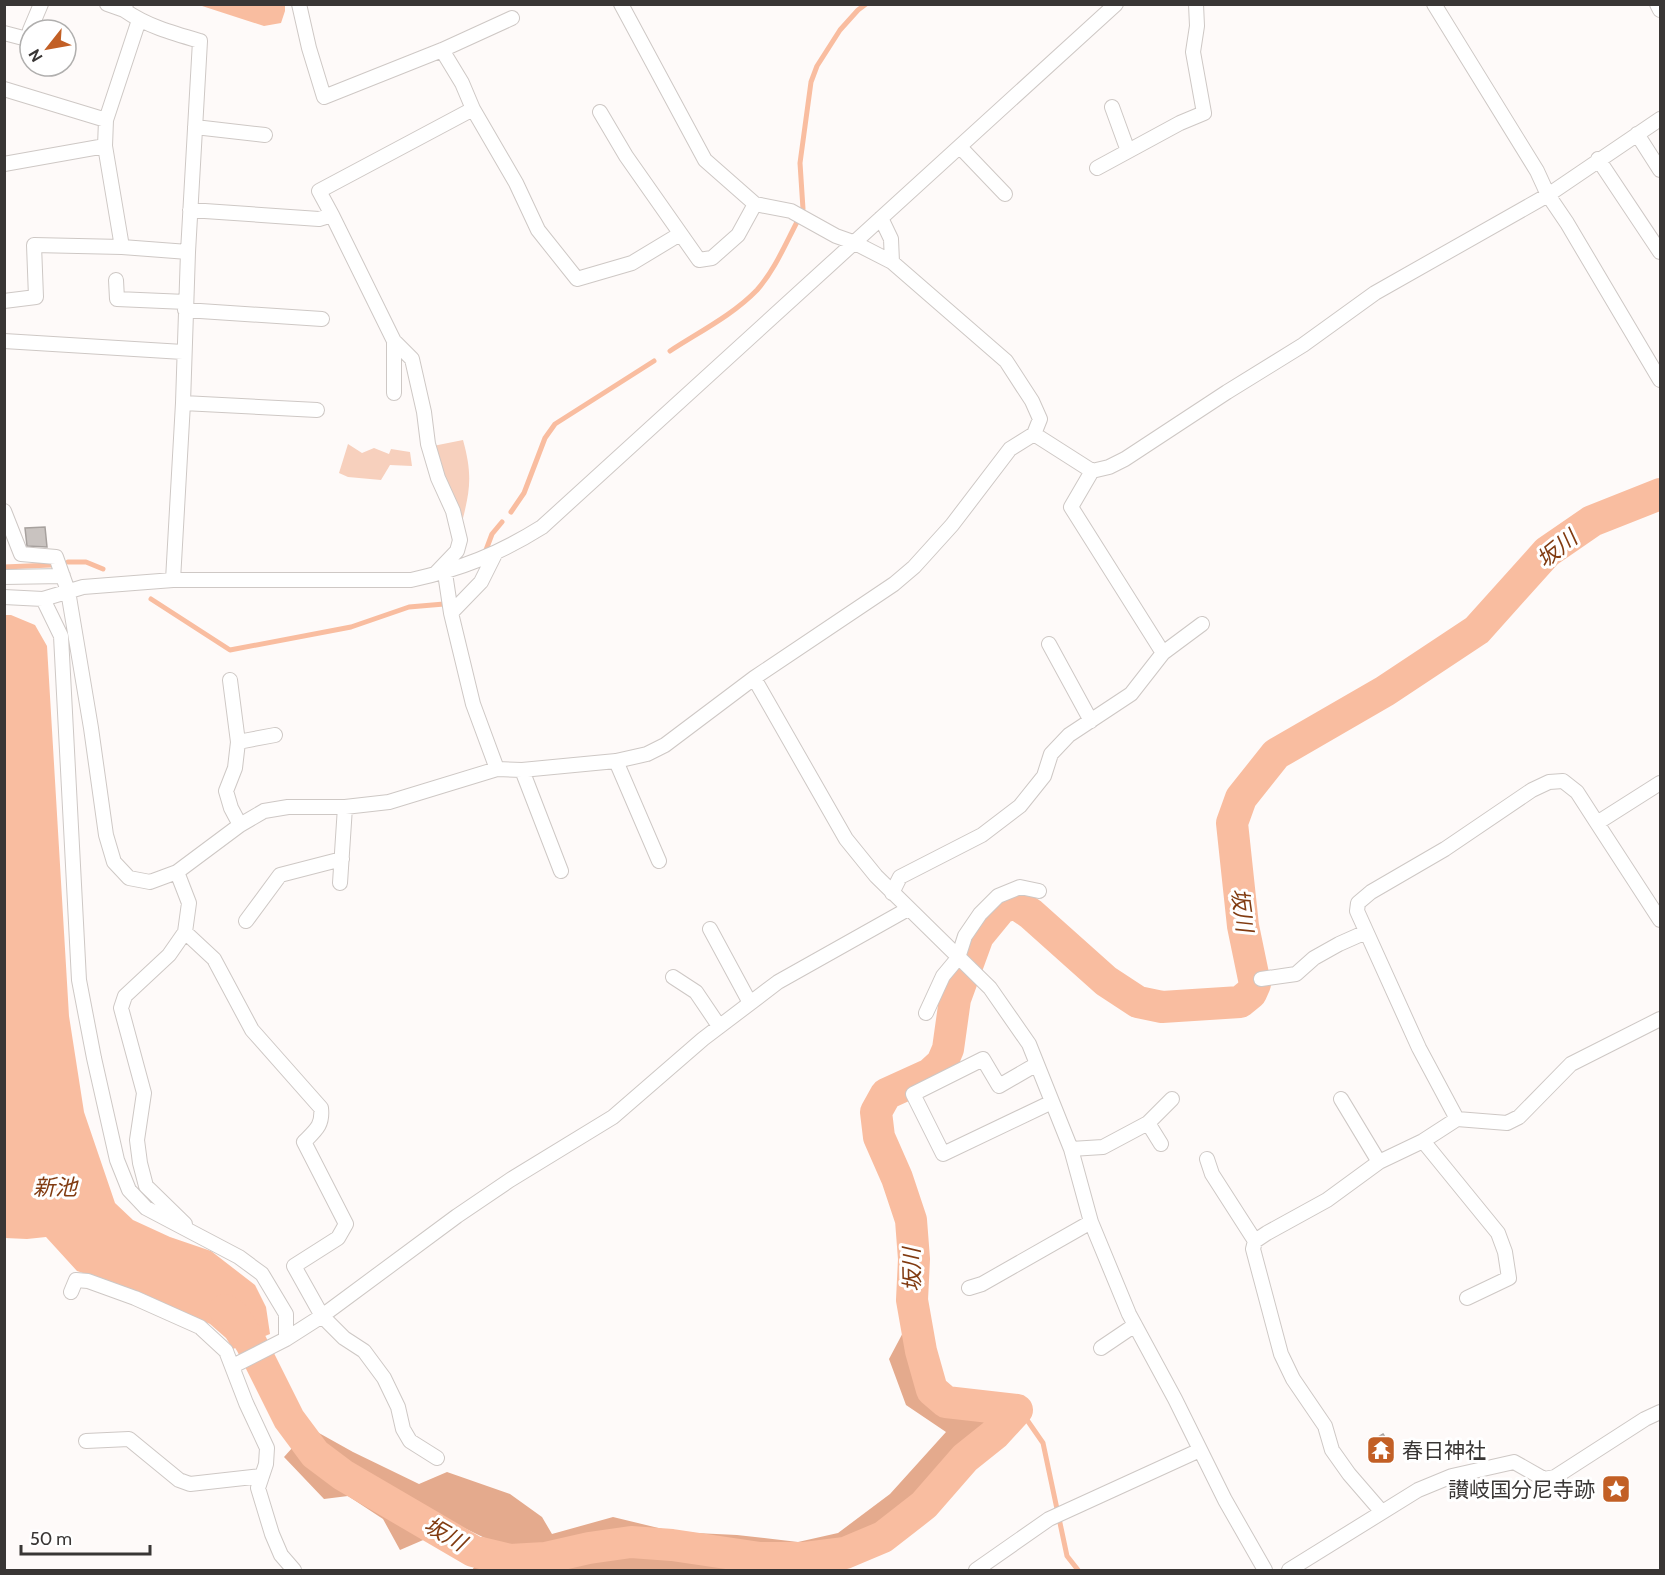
<svg xmlns="http://www.w3.org/2000/svg" width="1665" height="1575" font-family="Cabin,'Noto Sans JP',sans-serif">
	<rect width="100%" height="100%" fill="#fefaf9"/>
	<path fill="#f7d0bd" d="M463,440C473,476 470,491 461,526L433,446Z
		M348,444L362,453L374,448L389,454L391,449L410,452L412,466L390,465L381,480L348,477L339,473Z"/>
	<path fill="#e4aa8d" d="M907,1325L921,1380L933,1404L1000,1415L916,1501L866,1534L824,1545L759,1570H472L493,1542L458,1525L400,1550L383,1519L348,1496L324,1499L284,1457L310,1428L353,1452L419,1484L447,1472L510,1494L542,1517L552,1534L613,1517L675,1532L737,1535L798,1542L838,1533L890,1494L946,1432L906,1405L889,1359Z"/>
	<path fill="#f9bda0" d="M199,5H285V11L281,23L264,26Z
		M4,615H11L35,625L47,646L69,1016L84,1112L115,1203L133,1220L170,1237L211,1251L255,1285L266,1307L270,1334L233,1349L226,1338L210,1324L142,1293L77,1271L46,1237L27,1239L5,1238Z"/>
	<g fill="none" stroke-linecap="round" stroke-linejoin="round">
		<path stroke="#f9bda0" stroke-width="5" d="M803,209L800,163L811,82L817,66L840,30L858,10L866,4
			M670,351C699,332 733,315 757,290C774,271 785,245 797,222
			M511,512L524,493L545,438L555,424L654,361
			M486,550L492,534L502,522
			M68,562H86L103,569
			M4,567L51,565
			M151,599L230,650L351,627L409,607L444,604
			M1017,1410L1025,1417L1043,1443L1067,1556L1078,1570"/>
		<path stroke="#f9bda0" stroke-width="32" d="M225,1310L233,1315L251,1343L289,1419L315,1454L343,1475L473,1551L510,1560L545,1558L589,1548L631,1542L672,1545L760,1558H805L845,1553L883,1537L924,1505L965,1458L995,1434L1017,1410L946,1402L932,1390L921,1351L912,1300L914,1259L911,1220L897,1178L879,1137L876,1112L886,1094L930,1074L942,1063L948,1049L955,999L978,936L1001,908L1015,903L1031,914L1106,981L1138,1002L1162,1007L1240,1002L1251,993L1255,984L1243,926L1232,823L1241,798L1276,754L1385,691L1477,630L1547,552L1592,521L1660,494"/>
	</g>
	<path fill="#c9c3c0" stroke="#a7a19e" stroke-width="1.5" d="M45,527L47,547L27,546L25,528Z
		M1383,1434L1394,1451L1381,1459L1370,1442Z"/>
	<g fill="none" stroke-linecap="round" stroke-linejoin="round">
		<g stroke="#cec8c5" stroke-width="16">
			<path id="minor" d="M107,4L124,10
				M126,4L124,10C147,26 172,33 200,41L188,252L183,403L173,580
				M299,4L309,48L324,97L442,50L512,18
				M621,4L705,160L755,204L791,211L836,236L853,242L892,262L1006,361L1032,401L1040,419L1034,434
				M1434,4L1537,171L1548,195L1567,223L1660,380
				M1657,4L1660,10
				M139,20L106,120L105,146L122,247L188,252
				M30,30L41,4
				M4,33L27,39L30,31
				M442,50L462,83L473,109L516,183L538,230L577,279L632,263L680,234
				M4,89L106,120
				M1112,107L1128,151
				M600,112L626,156L699,260L712,258L738,235L755,204
				M195,127L265,135
				M1637,134L1660,170
				M960,147L1005,194
				M1598,159L1660,252
				M4,164L105,146
				M1097,168L1180,123L1204,113L1193,52L1197,26L1196,4
				M190,210L319,219L332,215L319,191L473,109
				M332,215L394,341L412,359L424,412L428,444L438,478L453,511L460,540L457,551L435,574
				M881,218L891,239L892,262
				M116,280L117,299L186,302
				M4,301L36,297L34,245L122,247
				M185,310L322,319
				M4,341L183,352
				M394,341V393
				M183,403L317,410
				M4,511L21,554L56,557L68,591L91,728L106,835L114,862L129,878L150,882L177,872L240,825L264,811L288,807H345L389,802L497,769L522,770L616,761L647,754L665,745L754,678L894,584L914,567L952,525L1010,449L1034,434L1092,471L1109,467L1125,459L1227,392L1303,345L1375,293L1548,195L1660,119
				M495,554L481,582L451,613L473,704L497,769
				M445,573L451,613
				M4,577L63,576
				M4,597L43,599L83,587L173,580H411C461,569 499,554 542,527C733,352 925,179 1116,4
				M43,599L61,636L79,980L94,1058L117,1160L129,1190L146,1208L239,1257L262,1274L286,1314V1339
				M1049,644L1091,721
				M1163,653L1202,624
				M754,678L846,839L876,876L990,988L1029,1044L1071,1149L1091,1222L1129,1314L1175,1399L1225,1500L1265,1570
				M230,680L238,742L235,768L226,791L231,808L240,825
				M238,742L275,735
				M616,761L659,861
				M522,770L561,871
				M1597,823L1660,920
				M177,872L189,903L185,932L169,955L125,996L121,1008L144,1093L137,1140L140,1163L146,1186L185,1224
				M340,883L345,807
				M892,893L900,877L982,835L1020,806L1044,776L1051,754L1069,735L1131,694L1163,653L1071,507L1092,471
				M246,921L280,875L342,859
				M710,929L750,1003
				M185,932L214,959L252,1030L321,1108C323,1125 316,1130 304,1142L346,1224L338,1238L294,1266L322,1316L344,1338L364,1351L384,1378L398,1407L403,1429L410,1441L437,1458
				M673,977L696,992L719,1026
				M1261,979L1296,974L1314,958L1339,944L1366,932
				M926,1013L943,976L958,958L965,936L980,914L998,896L1020,887L1039,891
				M1037,1064L999,1086L983,1059L913,1094L943,1154L1052,1102
				M1341,1099L1379,1162
				M1457,1119L1507,1123L1519,1117L1571,1064L1660,1019
				M1148,1123L1161,1144
				M1423,1141L1498,1233L1505,1252L1509,1278L1467,1298
				M1071,1149L1103,1147L1148,1123L1172,1099
				M1207,1159L1212,1174L1255,1241
				M969,1288L982,1284L1091,1222
				M71,1292L76,1280L88,1281L135,1298L200,1327L226,1351L246,1403L267,1448L266,1464L258,1488L272,1534L281,1555L294,1570
				M1101,1348L1135,1325
				M233,1366L286,1339L322,1316L457,1216L510,1180L613,1117L703,1039L778,982L908,909
				M86,1441L129,1439L179,1480L190,1484L262,1476
				M1381,1511L1349,1474L1332,1450L1325,1426L1293,1379L1281,1354L1253,1249L1255,1241L1267,1233L1327,1200L1379,1162L1423,1141L1457,1119L1419,1048L1357,911L1358,903L1371,892L1445,849L1532,790L1549,782L1563,781L1577,792L1597,823L1660,783
				M976,1570L1049,1519L1200,1450
				M1289,1570L1418,1490L1452,1476L1514,1462L1544,1479L1555,1477L1645,1419L1660,1412"/>
		</g>
		<use href="#minor" stroke="#fff" stroke-width="14"/>
	</g>
	<defs>
		<g id="temple-square" transform="scale(1.5)"><rect x="-9" y="-9" width="18" height="18" rx="4" fill="#c25f25" stroke="#fff"/><path d="M0-6L5-2H3V0L6.5 2.5H4V6H1.5V3h-3V6H-4V2.5H-6.5L-3 0V-2H-5Z" fill="#fff"/></g>
		<g id="sight-square" transform="scale(1.5)"><rect x="-9" y="-9" width="18" height="18" rx="4" fill="#c25f25" stroke="#fff"/><path d="M0-6L1.8-2.2L6-1.7L2.9 1.2L3.7 5.4L0 3.3L-3.7 5.4L-2.9 1.2L-6-1.7L-1.8-2.2Z" fill="#fff"/></g>
	</defs>
	<g fill-rule="evenodd">
		<use href="#temple-square" x="1381" y="1450"/>
		<use href="#sight-square" x="1616" y="1489"/>
	</g>
	<g text-anchor="middle" dominant-baseline="central" stroke-width="6" stroke-linejoin="round" paint-order="stroke">
		<g font-size="21" fill="#393635" stroke="#fff" text-anchor="start">
			<text x="1402" y="1450">春日神社</text>
			<text x="1595" y="1489" text-anchor="end">讃岐国分尼寺跡</text>
		</g>
		<g font-size="22" font-style="italic" fill="#813b11" stroke="#fff">
			<text transform="translate(1557 549) rotate(-39)">坂川</text>
			<text transform="translate(1242 910) rotate(82)">坂川</text>
			<text x="55" y="1187">新池</text>
			<text transform="translate(912 1270) rotate(-91)">坂川</text>
			<text transform="translate(445 1534) rotate(30)">坂川</text>
		</g>
	</g>
	<rect width="1665" height="1575" fill="none" stroke="#393635" stroke-width="12"/>
	<g transform="translate(48 48) rotate(239)"><circle r="28" fill="#ffffff" stroke="#b0afae" stroke-width="1.5"/>
	<path d="M0-4.5L10 22L0 15L-10 22Z" fill="#c25f25"/>
	<text y="-9" font-size="16" font-weight="bold" text-anchor="middle" fill="#393635">N</text>
	</g>
	<path d="M21 1545v9h129v-9" fill="none" stroke="#393635" stroke-width="3"/>
	<text x="30" y="1545" font-size="18" fill="#393635" stroke="#ffffff" stroke-width="4.5" paint-order="stroke">50 m</text>
</svg>
